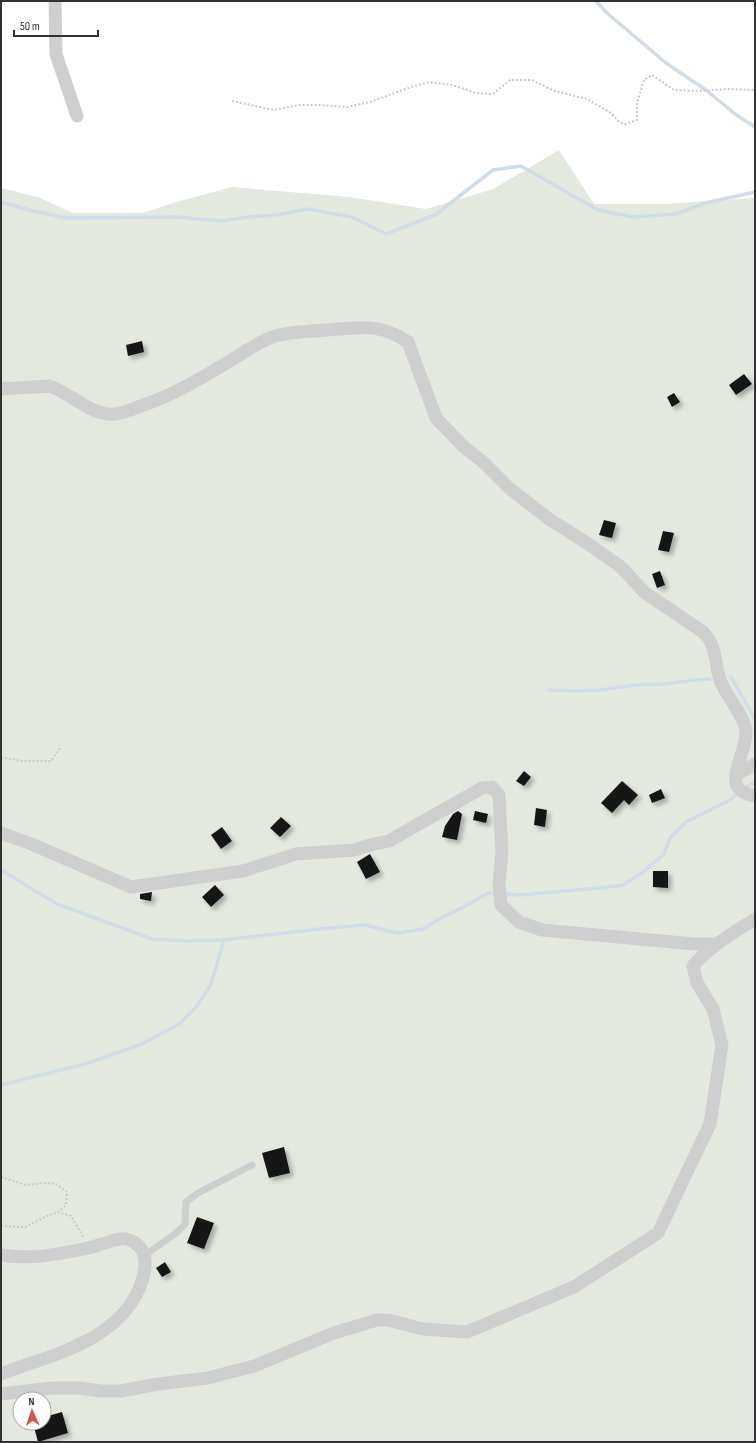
<svg xmlns="http://www.w3.org/2000/svg" width="756" height="1443" font-family="'Sofia Sans Condensed',sans-serif">
	<defs>
		<filter id="shadow"><feDropShadow dx="3.5" dy="3.5" stdDeviation="2" flood-color="#0004"/></filter>
	</defs>
	<rect width="100%" height="100%" fill="#fff"/>
	<path fill="#e3e9df" fill-rule="evenodd" d="M559,150L594,204H666L755,198V1442H1V188L38,197L73,213H143L176,202L232,187L349,197L426,209L493,189ZM20,1399H44V1423H20Z"/>
	<g fill="none" stroke-linecap="round" stroke-linejoin="round">
		<path stroke="#d1dce9" stroke-width="3.5" d="M596,1L607,13L666,63L706,90L735,114L755,127
			M1,202L33,211L66,218L177,217L221,221L248,217L276,215L308,209L352,217L386,234L435,215L493,170L521,166L598,210L633,217L676,214L705,203L755,192
			M731,677L755,719
			M549,690L577,691L600,690L635,685L666,684L695,680L710,679
			M743,789L755,782
			M1,870L57,904L152,939L185,941L224,940L319,929L365,925L397,933L423,929L441,918L460,909L488,893L497,894
			M503,894L519,895L600,888L623,885L642,873L664,854L670,838L686,822L730,800L738,793
			M1,1085L85,1064L142,1044L179,1024L197,1006L211,984L224,940"/>
	</g>
	<path fill="#191919" filter="url(#shadow)" d="M142,341L144,352L128,356L126,345Z
		M744,374L752,384L736,395L729,385Z
		M674,393L680,402L672,407L667,397Z
		M604,520L616,523L612,538L599,535Z
		M663,531L674,533L669,552L658,550Z
		M660,571L665,585L657,588L652,574Z
		M524,771L531,777L524,786L516,781Z
		M622,781L638,795L629,805L624,800L612,813L601,803Z
		M661,789L665,798L652,803L649,795Z
		M536,808L547,810L545,827L534,825Z
		M458,811L462,814L457,840L442,837L445,826L453,814Z
		M475,811L488,814L486,823L473,820Z
		M281,817L291,826L280,837L270,828Z
		M222,827L232,841L221,849L211,835Z
		M370,854L380,872L366,879L357,862Z
		M653,871H668V888L653,887Z
		M215,885L224,895L211,907L202,897Z
		M152,892L151,901L140,899V894Z
		M284,1147L290,1173L269,1178L262,1153Z
		M197,1217L214,1223L204,1249L187,1243Z
		M165,1262L171,1272L162,1277L156,1268Z
		M62,1412L68,1433L38,1442L33,1423H44V1417Z"/>
	<g fill="none" stroke-linecap="round" stroke-linejoin="round">
		<path stroke="#c9c9c9" stroke-width="2" stroke-dasharray="2 2" stroke-linecap="butt" d="M232,101L274,110L299,105H319L347,107L370,102L411,87L429,82L452,85L477,93L493,94L510,80H532L552,90L587,99L611,113L619,122L625,124L637,120V103L644,80L652,75L674,90L699,91L727,89L755,90
			M1,757L22,761H51L61,747
			M1,1177L26,1185L45,1183L56,1184L67,1192L66,1205L58,1212
			M1,1226L25,1227L47,1216L58,1212L71,1216L84,1238"/>
		<path stroke="#cfcfcf" stroke-width="7" d="M145,1255L175,1234L185,1224L186,1202L198,1193L252,1165"/>
		<path stroke="#cfcfcf" stroke-width="13" d="M55,1L56,54L77,116
			M1,389L49,386C70,392 92,417 115,414C123,413 131,410 138,407C172,396 202,378 233,359C246,351 260,341 275,336C292,331 320,331 339,329C367,327 383,325 408,342L436,418L464,447L483,462L509,488L549,519L587,543L621,567L644,592L703,632C718,647 714,662 720,680C726,696 745,716 746,732C747,747 731,773 737,786C741,793 748,795 755,796
			M737,774L755,764
			M1,833L29,843L131,887L243,871L296,854L354,850L370,845L389,841L482,788L492,787L499,795L502,852L499,885L501,905L519,922L542,930L694,944H716
			M1,1255C30,1260 60,1254 88,1248C98,1246 118,1237 126,1239C138,1242 145,1250 145,1263C146,1271 142,1281 139,1289C116,1342 50,1355 1,1374
			M1,1394L52,1388H79L100,1391H121L158,1384L208,1378L254,1366L334,1333L377,1320H388L423,1329L467,1332L574,1287L658,1233L710,1124L722,1045L713,1009L697,983L693,966C710,946 733,933 755,919"/>
	</g>
	<rect width="756" height="1443" fill="none" stroke="#323232" stroke-width="4"/>
	<g transform="translate(32 1411) rotate(357)"><circle r="19" fill="#ffffff" stroke="#adadad"/>
	<path d="M0-3L7 15L0 10L-7 15Z" fill="#d1594c"/>
	<text y="-6" font-size="11" font-weight="bold" text-anchor="middle" fill="#323232">N</text>
	</g>
	<path d="M14 30v6h84v-6" fill="none" stroke="#323232" stroke-width="2"/>
	<text x="20" y="30" font-size="12" fill="#323232" stroke="#ffffff" stroke-width="3" paint-order="stroke">50 m</text>
</svg>
